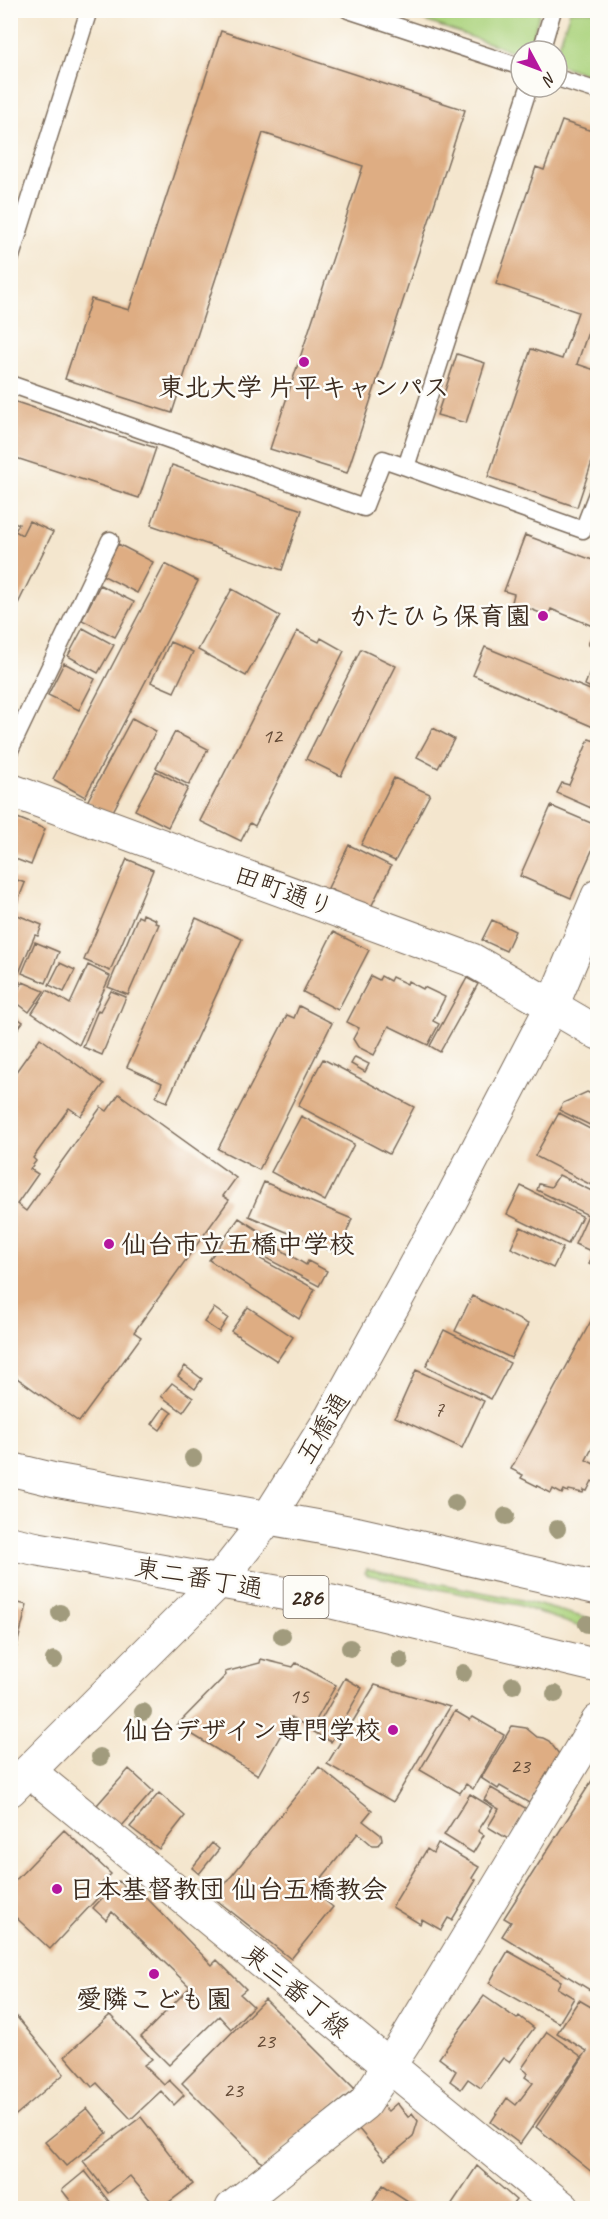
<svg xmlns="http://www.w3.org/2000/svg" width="608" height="2219" font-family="Caveat,'Klee One',sans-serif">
	<rect width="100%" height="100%" fill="#fdfcf7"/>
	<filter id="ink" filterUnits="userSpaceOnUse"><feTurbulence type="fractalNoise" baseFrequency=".0167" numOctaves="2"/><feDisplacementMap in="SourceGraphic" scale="12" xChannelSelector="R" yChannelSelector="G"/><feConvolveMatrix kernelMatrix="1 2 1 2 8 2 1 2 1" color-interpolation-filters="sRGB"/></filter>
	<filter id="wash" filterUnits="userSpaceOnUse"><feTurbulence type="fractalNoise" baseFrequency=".008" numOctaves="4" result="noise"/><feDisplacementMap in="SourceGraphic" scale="24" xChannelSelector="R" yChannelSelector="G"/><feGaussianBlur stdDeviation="1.35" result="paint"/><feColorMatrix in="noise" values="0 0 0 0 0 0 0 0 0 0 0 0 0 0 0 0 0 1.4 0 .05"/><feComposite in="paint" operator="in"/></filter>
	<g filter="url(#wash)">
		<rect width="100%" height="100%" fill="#f4e6ce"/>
		<path fill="#abd37d" stroke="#737e4e" stroke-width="1.5" d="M396,11H540L531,43L520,54Z
			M570,11H597V78L557,64V51Z
			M367,1569L521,1600L597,1621V1633L518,1605L368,1575L365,1573Z"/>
		<g id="blocks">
			<path fill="#dead83" d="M221,31L465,110L347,473L270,449L363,166L263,133L172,413L65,379L91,299L129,310Z
				M562,121L598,133V316L594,315L577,364L598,371V444L577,507L488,477L531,349L562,359L578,312L496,284L536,167L544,170Z
				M457,354L485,363L466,423L437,415Z
				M10,400L156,448L139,498L10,456Z
				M172,465L302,510L282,570L151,525Z
				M10,520L19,524L15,531L22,535L29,521L53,532L10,620Z
				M525,535L598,562V648L588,645L595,627L551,609L548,616L512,602L514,594L504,591Z
				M118,544L153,562L137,593L102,575Z
				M165,564L198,581L85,797L53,779Z
				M100,585L134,602L115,637L82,620Z
				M232,589L280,616L246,676L198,650Z
				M83,628L114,645L98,673L68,656Z
				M297,631L319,642L321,638L344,651L255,826L250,823L241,841L200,821Z
				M170,642L193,652L174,692L151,682Z
				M485,647L595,692L591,703L598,706V729L473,675Z
				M361,649L396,666L341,776L306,759Z
				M597,653L598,684L595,690L585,685Z
				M64,663L95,679L79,710L48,695Z
				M132,718L156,731L111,815L87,802Z
				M433,728L454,739L438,768L417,757Z
				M175,732L208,749L189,785L156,768Z
				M589,739L598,742V811L557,793L562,783L569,785Z
				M156,771L188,788L168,827L135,810Z
				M394,778L430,794L395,861L361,845Z
				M551,806L598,826V837L571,898L520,876Z
				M10,815L45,829L31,865L10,857Z
				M349,845L391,866L370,909L328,888Z
				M127,859L153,870L110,971L84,960Z
				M10,869L15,871L12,878L25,883L11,918Z
				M15,914L42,925L38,936L35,935L16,980L20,982L10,996V927Z
				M143,914L156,920L155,923L159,924L128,995L108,987L138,916L142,918Z
				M196,918L242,939L167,1102L156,1097L162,1083L127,1067Z
				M492,920L515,931L506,951L482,940Z
				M333,932L369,950L338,1010L303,992Z
				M35,942L59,952L46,983L22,973Z
				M60,963L75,970L64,992L49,985Z
				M88,965L110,976L79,1045L32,1013L47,990L70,1004Z
				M371,976L379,980L381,976L390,981L392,977L407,984L408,981L423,989L424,987L445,997L433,1021L439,1024L428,1045L389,1026L374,1055L358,1047L353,1039L359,1028L347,1022Z
				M467,978L478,984L440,1052L430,1046Z
				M23,982L44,991L29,1012L12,999Z
				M111,991L126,997L102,1055L83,1047L98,1010L100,1011Z
				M299,1006L332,1023L259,1170L218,1149L287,1015L294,1018Z
				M10,1013L23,1022L10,1039Z
				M40,1038L104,1084L81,1116L69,1108L33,1158L36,1161L30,1169L38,1174L17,1204L26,1211L101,1107L107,1111L119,1094L236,1178L223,1196L229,1200L134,1332L141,1337L79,1422L10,1373V1080Z
				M355,1057L369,1064L365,1072L351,1064Z
				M323,1059L414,1107L389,1154L298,1106Z
				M587,1092L598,1097V1129L559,1110L563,1103Z
				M559,1113L598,1133V1176L593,1186L535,1156Z
				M301,1116L354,1144L325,1201L271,1172Z
				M559,1175L598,1194V1268L589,1264L593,1252L575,1244L588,1215L537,1190L539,1184L551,1187Z
				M264,1182L352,1219L338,1254L249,1216Z
				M521,1186L582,1216L568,1244L507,1214Z
				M239,1218L270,1238L257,1257L315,1289L299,1319L209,1260Z
				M521,1227L563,1248L553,1268L511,1248Z
				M273,1245L306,1265L308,1261L327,1271L319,1286L266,1258Z
				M472,1296L528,1324L511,1358L455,1331Z
				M248,1307L293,1337L277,1361L231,1331Z
				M214,1308L228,1318L219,1332L204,1322Z
				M598,1308V1437L586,1460L598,1466V1477L595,1483L592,1481L587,1491L584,1490L583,1493L569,1490L568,1492L564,1490L562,1494L553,1489L551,1493L521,1478L523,1475L511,1469Z
				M444,1330L510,1363L491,1399L426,1366Z
				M185,1366L202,1379L195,1389L178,1376Z
				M416,1370L484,1401L462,1448L395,1417Z
				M172,1383L193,1398L183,1412L161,1396Z
				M164,1407L172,1413L160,1430L152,1424Z
				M10,1601L27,1605L11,1669H10Z
				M261,1659L293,1667L296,1663L336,1685L311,1729L291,1717L258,1775L177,1725L226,1675L225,1672L260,1663Z
				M345,1678L362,1688L331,1742L314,1732Z
				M375,1685L450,1707L393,1802L327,1764Z
				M455,1711L470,1720L473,1717L504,1735L473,1789L466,1784L460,1793L420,1770Z
				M512,1726L526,1728L537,1737L543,1738L549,1741L559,1754L529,1803L500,1786L498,1789L481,1778Z
				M319,1767L372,1810L363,1821L381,1835L382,1840L378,1845H372L358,1833L312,1890L333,1907L291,1959L214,1898Z
				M129,1769L153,1791L121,1827L97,1805Z
				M598,1771V1995L502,1936L511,1922L504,1918Z
				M491,1788L527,1809L508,1839L488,1827L499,1809L484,1800Z
				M159,1793L185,1816L159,1849L130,1827Z
				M470,1794L493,1808L478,1831L484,1835L473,1853L444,1835Z
				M64,1830L111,1874L101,1884L106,1889L50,1949L10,1912V1886Z
				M212,1843L219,1849L199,1874L192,1868Z
				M438,1843L479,1867L472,1878L476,1880L452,1920L448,1918L441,1930L422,1919L420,1924L392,1907L427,1849L433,1853Z
				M118,1881L134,1896L140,1891L212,1965L217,1960L246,1989L240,1994L253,2006L231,2029L219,2016L169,2065L141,2037L190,1987L112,1912L106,1920L93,1908Z
				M508,1951L561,1981L557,1988L574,1998L559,2023L489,1983Z
				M484,1996L517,2019L519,2016L534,2028L509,2062L503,2058L481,2088L468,2079L461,2089L450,2081L456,2071L439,2058Z
				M265,1999L355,2089L263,2164L182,2083Z
				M579,2000L598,2011V2177L536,2127L587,2051L557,2033Z
				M110,2015L152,2059L144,2065L164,2085L169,2080L184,2095L174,2105L161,2091L131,2119L97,2083L92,2087L65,2056Z
				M16,2016L64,2074L10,2120V2021Z
				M547,2032L582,2057L520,2144L491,2122L507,2098L516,2105L533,2083L525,2077L528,2073L522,2068Z
				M397,2103L408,2117L412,2113L418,2121L413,2137L385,2160L358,2128L383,2106L388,2111Z
				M87,2108L107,2133L66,2166L45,2142Z
				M141,2117L193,2184L161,2208H157L130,2176L108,2193L83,2161Z
				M477,2166L516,2200L510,2208H449Z
				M85,2171L114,2208H76L62,2190Z
				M383,2185L411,2203L407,2208H368Z"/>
		</g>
	</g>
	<g filter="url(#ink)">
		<use href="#blocks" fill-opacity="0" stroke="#7c6c5c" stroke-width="1.5"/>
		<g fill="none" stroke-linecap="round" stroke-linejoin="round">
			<g stroke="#7c6c5c" stroke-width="19">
				<path id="lane" d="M348,10L521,67
					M541,51L553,10
					M557,78L598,91
					M529,87L406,467L583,530L598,491
					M10,260L89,10
					M10,384L364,508L383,459L406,467
					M10,750L110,540"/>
			</g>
			<g stroke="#7c6c5c" stroke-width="35">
				<path id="street" d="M10,790L472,960L552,1006L598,896
					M30,1772L563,2208
					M232,2208L364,2104L406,2040L598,1721"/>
			</g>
			<g stroke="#7c6c5c" stroke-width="35">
				<path id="secondary" d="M552,1006L598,1033
					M10,1790L219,1581L268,1518L332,1416L450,1202L552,1006"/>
			</g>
			<g stroke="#7c6c5c" stroke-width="35">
				<path id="highway" d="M10,1469L55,1480L359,1534L598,1588
					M10,1543L38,1549L332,1602L598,1666"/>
			</g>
			<use href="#lane" stroke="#fff" stroke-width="16"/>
			<use href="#street" stroke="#fff" stroke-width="33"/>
			<use href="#secondary" stroke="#fff" stroke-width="33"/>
			<use href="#highway" stroke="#fff" stroke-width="33"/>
		</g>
		<g fill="#a19b7d">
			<circle cx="193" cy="1458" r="9"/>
			<circle cx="455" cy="1503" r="9"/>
			<circle cx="506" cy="1516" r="9"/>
			<circle cx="557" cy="1529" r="9"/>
			<circle cx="60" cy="1613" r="9"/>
			<circle cx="587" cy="1624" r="9"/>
			<circle cx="282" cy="1636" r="9"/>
			<circle cx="350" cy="1648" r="9"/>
			<circle cx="54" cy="1660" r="9"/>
			<circle cx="400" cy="1660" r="9"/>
			<circle cx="463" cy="1673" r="9"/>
			<circle cx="513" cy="1685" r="9"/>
			<circle cx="555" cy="1694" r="9"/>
			<circle cx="143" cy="1712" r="9"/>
			<circle cx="100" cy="1757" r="9"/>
		</g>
	</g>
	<g fill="#b5179e" stroke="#fdfcf7" stroke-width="2">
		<circle cx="304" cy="362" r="6"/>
		<circle cx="543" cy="616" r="6"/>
		<circle cx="109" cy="1244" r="6"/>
		<circle cx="393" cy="1730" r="6"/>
		<circle cx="57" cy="1889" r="6"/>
		<circle cx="154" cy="1974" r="6"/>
	</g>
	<g text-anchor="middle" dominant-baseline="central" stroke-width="5" stroke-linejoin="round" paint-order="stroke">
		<g font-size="22" fill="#644b37">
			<text x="272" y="736">12</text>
			<text x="439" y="1409">7</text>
			<text x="299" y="1696">15</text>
			<text x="520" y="1766">23</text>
			<text x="265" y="2041">23</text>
			<text x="233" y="2090">23</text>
		</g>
		<rect fill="#fdfcf7" stroke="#75695f" stroke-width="1.5" x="283.5" y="1576" width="45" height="42" rx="4.5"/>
		<g font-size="24" font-weight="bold" fill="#3b2a1e">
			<text x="306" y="1597">286</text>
		</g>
		<g font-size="26" font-weight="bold" fill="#3b2a1e" stroke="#fdfcf7">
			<text x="304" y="387">東北大学 片平キャンパス</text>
			<text x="531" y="616" text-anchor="end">かたひら保育園</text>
			<text x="121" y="1244" text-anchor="start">仙台市立五橋中学校</text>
			<text x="381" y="1730" text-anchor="end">仙台デザイン専門学校</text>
			<text x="69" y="1889" text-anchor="start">日本基督教団 仙台五橋教会</text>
			<text x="154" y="1999">愛隣こども園</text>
		</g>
		<g font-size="26" fill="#3b2a1e" stroke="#fdfcf7">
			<text transform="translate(284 891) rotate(20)">田町通り</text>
			<text transform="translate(323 1428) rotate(-59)">五橋通</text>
			<text transform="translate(199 1578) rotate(10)">東二番丁通</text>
			<text transform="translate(296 1991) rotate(40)">東三番丁線</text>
		</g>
	</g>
	<rect width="608" height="2219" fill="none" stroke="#fdfcf7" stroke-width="36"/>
	<g transform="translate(539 69) rotate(131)"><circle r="28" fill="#fdfcf7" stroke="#afa8a0" stroke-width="1.5"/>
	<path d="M0-4.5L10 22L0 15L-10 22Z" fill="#b5179e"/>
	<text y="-9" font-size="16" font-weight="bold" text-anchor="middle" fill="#3b2a1e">N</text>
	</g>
</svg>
